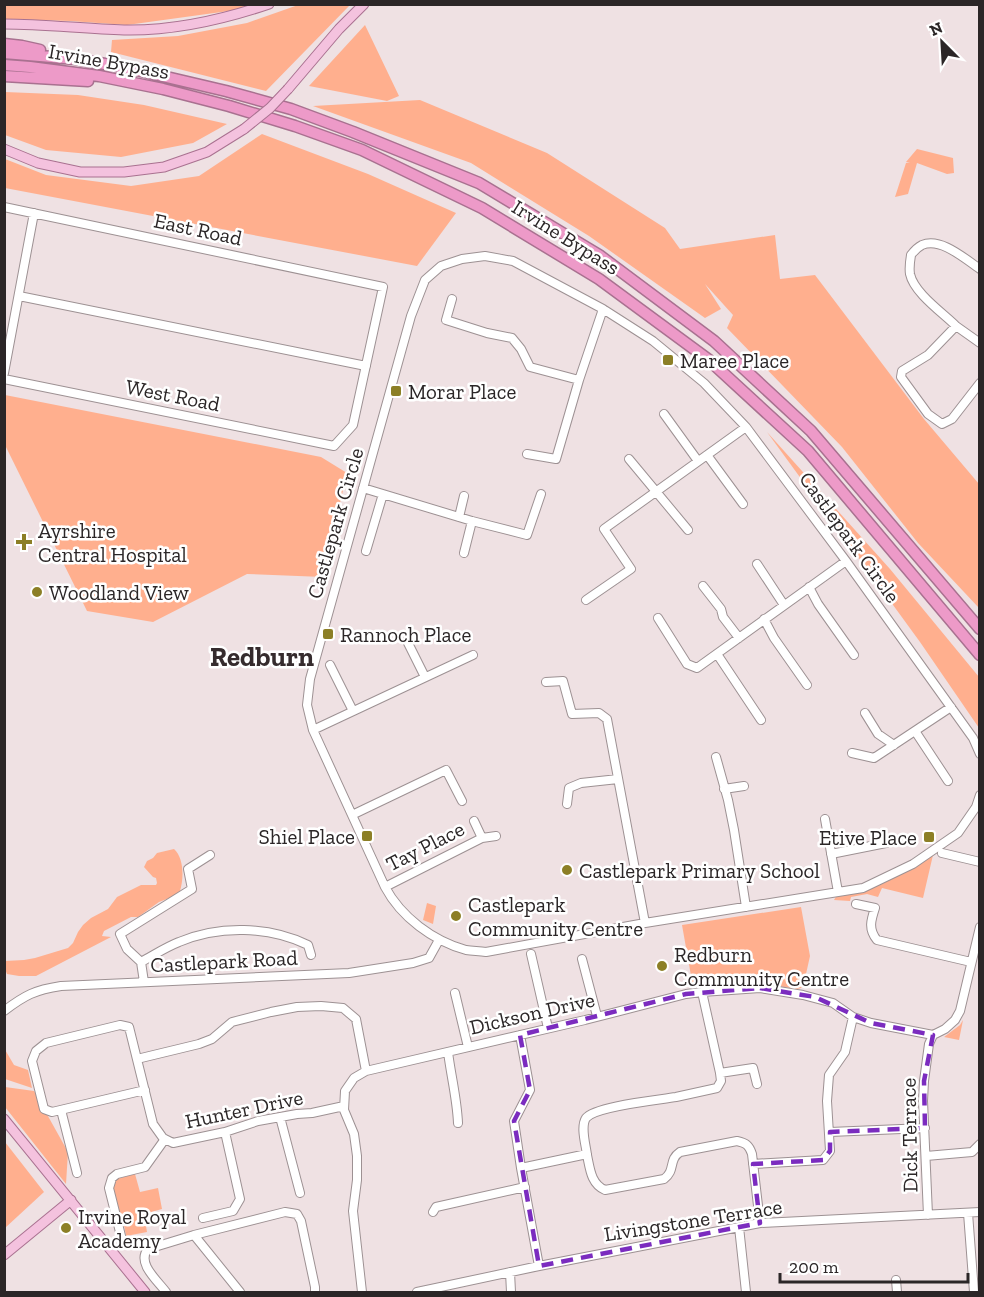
<svg xmlns="http://www.w3.org/2000/svg" width="984" height="1297" font-family="'Zilla Slab',serif">
	<rect width="100%" height="100%" fill="#efe1e3"/>
	<path fill="#ffaf8e" d="M301,4L350,5L266,91L111,52L112,40L178,36L247,23Z
		M4,5H250L236,10L127,25L70,21L5,19Z
		M365,25L399,96L387,101L309,86Z
		M5,92L78,95L144,105L227,124L193,143L121,157L46,150L5,135Z
		M420,100L547,153L665,228L680,249L775,235L780,279L815,275L924,419L979,484V608L918,543L842,447L727,328L733,315L705,284L721,309L705,318L589,236L471,163L313,106Z
		M262,134L368,174L456,213L417,266L5,188V159L46,175L131,186L199,176Z
		M917,149L953,158L954,173L947,174L917,163L908,194L895,197L906,163H910L906,162Z
		M5,395L321,457L347,473L323,577L247,574L153,622L87,611L5,445Z
		M767,432L890,569L979,677V728L920,642Z
		M174,849C184,858 184,878 180,891L172,897L159,902L138,917H131L104,931L102,936L111,937L36,976H19L7,974L5,969V961L24,960L35,958L68,948L73,943L78,932L83,925L91,918L108,909L117,897L141,885H156L157,883L156,878L153,877L144,867L147,861L153,858L157,853Z
		M933,855L923,898L882,888L878,897L867,894L851,897L850,901L834,900L837,895L860,892L892,879Z
		M427,903L436,906L433,924L423,920Z
		M801,907L810,956L804,983L801,988L797,989L758,983L726,984L693,987L682,925Z
		M963,1020L959,1040L944,1037L960,1025Z
		M4,1048L14,1065L28,1070L32,1088L5,1079Z
		M5,1087L34,1091L68,1152L66,1184L5,1107Z
		M5,1142L44,1192L5,1228L4,1142Z
		M135,1174L140,1192L158,1188L162,1209L144,1214L147,1232L126,1236L123,1219L119,1217L112,1183L116,1179Z"/>
	<g fill="none" stroke-linecap="round" stroke-linejoin="round">
		<g stroke="#9d9193" stroke-width="10">
			<path id="minor" d="M4,207L383,287L353,425L334,446L4,379
				M19,296L366,366
				M452,299L446,320L487,333L512,338L521,349L530,367L579,380
				M956,326C943,313 914,293 910,274C909,268 910,261 911,255C914,251 918,247 922,245C941,237 965,259 980,269
				M980,343L956,326L928,355L902,371L901,377L928,414L942,424L952,419L980,383
				M4,373L34,213
				M664,414L698,461
				M527,454L556,459L579,380L603,309
				M707,455L743,504
				M629,459L688,530
				M363,488L472,521L527,535L541,494
				M459,517L464,496
				M366,551L383,494
				M464,553L472,521
				M757,564L784,605
				M703,586L721,609L723,617L739,638
				M809,587L818,604L854,655
				M586,600L631,569L604,529L746,427
				M658,618L687,664L697,668L846,561
				M764,619L774,638L807,685
				M407,641L425,677
				M717,654L761,720
				M330,665L353,711
				M546,682L563,681L572,714L599,713L607,719L645,923
				M865,713L878,734L894,745
				M313,730L473,655
				M915,731L948,781
				M852,753L874,758L951,707
				M980,754L973,738L846,561L746,427L704,383L653,341L603,309L513,261L485,256L462,259L441,266L425,280L411,316L310,679L307,705L313,730L385,887C401,917 433,941 466,950C473,951 479,951 486,952L645,923L863,888L913,864L958,833L976,807L980,795
				M716,757L728,800L734,830L746,907
				M724,789L744,786
				M567,804L569,788L581,783L618,779
				M352,815L446,770L462,801
				M825,819L838,892
				M474,821L482,838
				M942,853L980,862
				M831,854L886,843
				M385,887L482,838L496,836
				M856,904L875,908C871,920 868,929 877,940L971,962
				M531,954L548,1028
				M582,959L597,1016
				M141,962L127,949L120,934L192,889L188,869L210,855
				M144,982L141,962C154,955 166,947 179,942C219,925 269,926 308,945L311,955
				M702,992L720,1073L721,1081L717,1088C703,1091 690,1094 676,1097C659,1100 595,1106 586,1118C580,1127 586,1145 587,1155C590,1169 591,1184 605,1190L664,1179C676,1170 668,1160 680,1152L737,1141C746,1143 749,1145 752,1154L760,1223
				M455,993L468,1047
				M4,1011C25,995 35,990 61,986L349,973L413,963L429,958L439,940
				M520,1035L530,1090L514,1121L521,1168L539,1266
				M448,1052C451,1076 457,1099 458,1123
				M137,1059L199,1044L212,1039L232,1022L271,1012L297,1007L321,1006L343,1008L356,1019L366,1071
				M720,1073L753,1068L757,1084
				M145,1090L52,1112L44,1109L32,1061L36,1051L46,1043L120,1025L129,1027L153,1124L163,1138L173,1143L225,1132L258,1121L297,1114L312,1113L344,1106
				M61,1110L77,1173
				M280,1117L300,1193
				M830,1132L925,1128
				M926,1156L972,1152L980,1144
				M753,1164L823,1160L830,1151L827,1101L829,1075L845,1052L853,1017
				M521,1168L587,1154
				M433,1212L436,1207L525,1187
				M968,1213L974,1292
				M928,1215L923,1101L924,1081L929,1044L933,1035L945,1029L955,1020L960,1011L980,927
				M203,1218L233,1211L240,1199L225,1132
				M739,1227L746,1292
				M194,1235L240,1292
				M122,1240L109,1188L112,1178L117,1174L145,1167L165,1139
				M510,1272L511,1292
				M896,1280L897,1292
				M166,1292C158,1281 136,1263 148,1249L194,1235L285,1212L297,1214L301,1221L315,1287V1292
				M362,1292L353,1211L357,1180V1156L354,1134L344,1110L345,1091L354,1078L366,1071L585,1020L686,994L702,992L760,988L803,995L833,1003L853,1017L871,1023L933,1035
				M417,1292L539,1266L760,1223L980,1212"/>
		</g>
		<g stroke="#a97190" stroke-width="11">
			<path id="major" d="M4,24C45,24 84,29 124,30C175,31 222,20 269,4
				M288,89L339,29L364,4
				M4,149L38,163L80,172H124L164,167L207,152L244,129
				M4,1119L145,1292
				M4,1255L71,1200"/>
		</g>
		<g stroke="#a97190" stroke-width="13">
			<path id="highway" d="M4,44L22,46L40,50
				M4,53L76,59L128,68L226,91L291,109L353,132L479,183L599,255L714,341L811,431L980,629
				M4,65L30,67L99,76L163,89L229,106L295,126L362,150L482,208L599,279L709,360L808,451L980,655
				M4,76L88,81"/>
		</g>
		<use href="#minor" stroke="#fff" stroke-width="8"/>
		<use href="#major" stroke="#f4c2de" stroke-width="9"/>
		<use href="#highway" stroke="#ed9ac8" stroke-width="10"/>
		<g stroke="#a97190" stroke-width="11" stroke-linecap="butt">
			<path id="major-bridge" d="M244,129L270,108L288,89"/>
		</g>
		<use href="#major-bridge" stroke="#f4c2de" stroke-width="9"/>
	</g>
	<path fill="none" stroke="#7b2cbf" stroke-width="4.5" stroke-dasharray="12 8" stroke-linejoin="round" d="M760,988L815,997L871,1023L933,1035L924,1081L925,1128L830,1132V1151L823,1160L753,1164L760,1223L539,1266L514,1121L530,1090L520,1035L686,994Z"/>
	<g fill="#8c7f26" stroke="#fff" stroke-width="2">
		<rect x="662" y="354" width="12" height="12" rx="3"/>
		<rect x="390" y="385" width="12" height="12" rx="3"/>
		<path d="M21 533h6v6h6v6h-6v6h-6v-6h-6v-6h6z"/>
		<circle cx="37" cy="592" r="6"/>
		<rect x="322" y="628" width="12" height="12" rx="3"/>
		<rect x="361" y="830" width="12" height="12" rx="3"/>
		<rect x="923" y="831" width="12" height="12" rx="3"/>
		<circle cx="567" cy="870" r="6"/>
		<circle cx="456" cy="916" r="6"/>
		<circle cx="662" cy="966" r="6"/>
		<circle cx="66" cy="1228" r="6"/>
	</g>
	<g text-anchor="middle" dominant-baseline="central" stroke-width="5" stroke-linejoin="round" paint-order="stroke">
		<g font-size="21" fill="#2b2627" stroke="#fff">
			<text transform="translate(109 61) rotate(10)">Irvine Bypass</text>
			<text transform="translate(198 229) rotate(12)">East Road</text>
			<text transform="translate(566 237) rotate(32)">Irvine Bypass</text>
			<text transform="translate(173 395) rotate(11)">West Road</text>
			<text transform="translate(335 523) rotate(-74)">Castlepark Circle</text>
			<text transform="translate(850 537) rotate(54)">Castlepark Circle</text>
			<text transform="translate(425 846) rotate(-27)">Tay Place</text>
			<text transform="translate(224 961) rotate(-3)">Castlepark Road</text>
			<text transform="translate(532 1013) rotate(-13)">Dickson Drive</text>
			<text transform="translate(244 1109) rotate(-12)">Hunter Drive</text>
			<text transform="translate(909 1135) rotate(-91)">Dick Terrace</text>
			<text transform="translate(693 1220) rotate(-9)">Livingstone Terrace</text>
		</g>
		<g font-size="21" fill="#2b2627" stroke="#fff" text-anchor="start">
			<text x="680" y="360">Maree Place</text>
			<text x="408" y="391">Morar Place</text>
			<text x="38" y="530">Ayrshire<tspan x="38" dy="24">Central Hospital</tspan></text>
			<text x="49" y="592">Woodland View</text>
			<text x="340" y="634">Rannoch Place</text>
			<text x="355" y="836" text-anchor="end">Shiel Place</text>
			<text x="917" y="837" text-anchor="end">Etive Place</text>
			<text x="579" y="870">Castlepark Primary School</text>
			<text x="468" y="904">Castlepark<tspan x="468" dy="24">Community Centre</tspan></text>
			<text x="674" y="954">Redburn<tspan x="674" dy="24">Community Centre</tspan></text>
			<text x="78" y="1216">Irvine Royal<tspan x="78" dy="24">Academy</tspan></text>
		</g>
		<g font-size="27" font-weight="bold" fill="#352b2d" stroke="#fff">
			<text x="262" y="657">Redburn</text>
		</g>
	</g>
	<rect width="984" height="1297" fill="none" stroke="#2b2627" stroke-width="12"/>
	<g transform="translate(942 42) rotate(336)" stroke="#ffffff" stroke-width="4.5" paint-order="stroke">
	<path d="M0-4.5L10 22L0 15L-10 22Z" fill="#2b2627"/>
	<text y="-9" font-size="16" font-weight="bold" text-anchor="middle" fill="#2b2627">N</text>
	</g>
	<path d="M780 1273v9h188v-9" fill="none" stroke="#2b2627" stroke-width="3"/>
	<text x="789" y="1273" font-size="18" fill="#2b2627" stroke="#ffffff" stroke-width="4.5" paint-order="stroke">200 m</text>
</svg>
